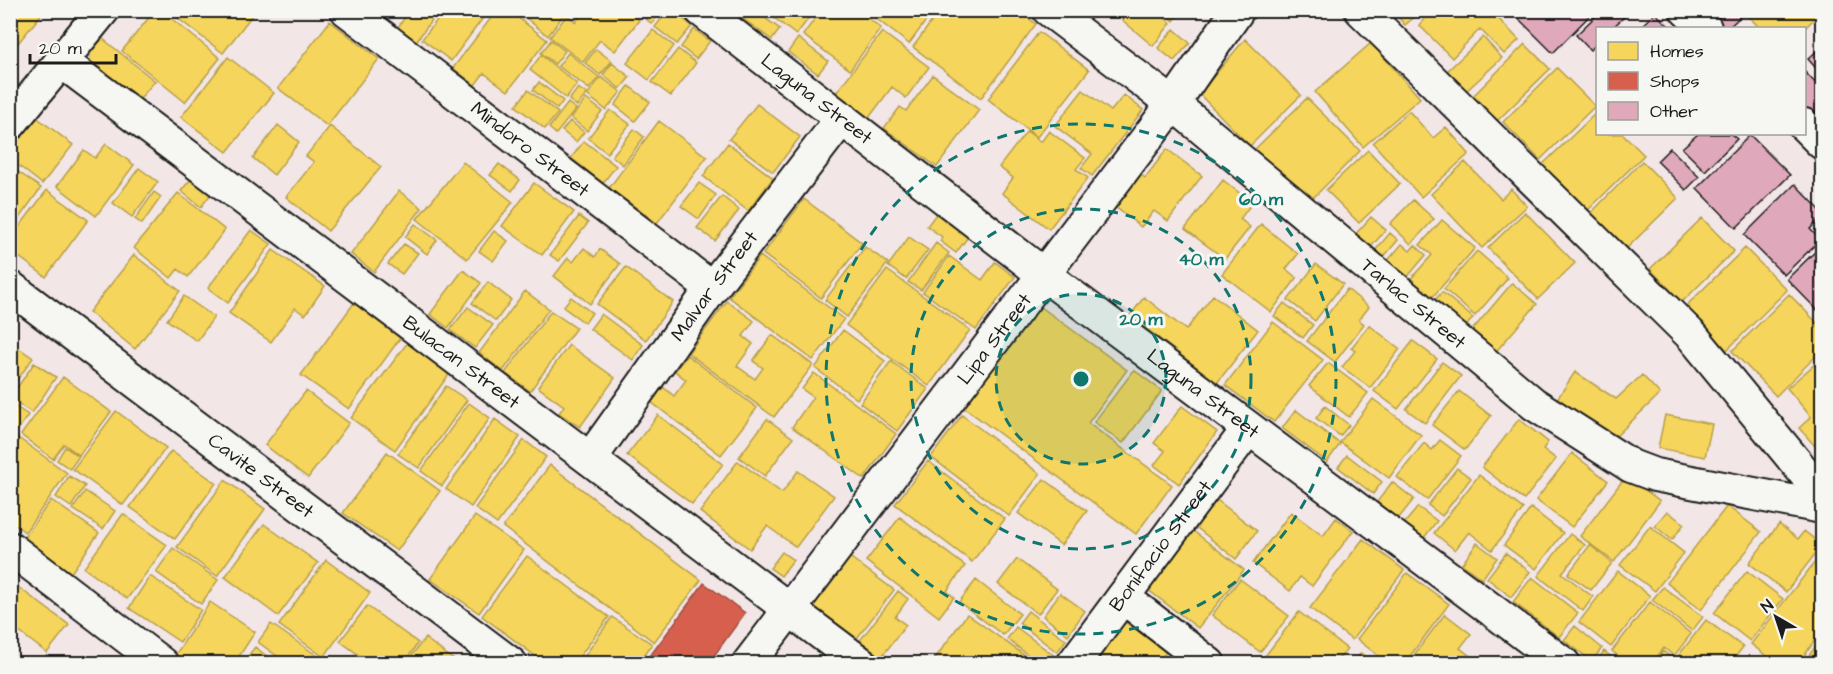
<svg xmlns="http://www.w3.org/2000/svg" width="1833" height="674" font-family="'Architects Daughter',sans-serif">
	<rect width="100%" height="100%" fill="#f2e6e7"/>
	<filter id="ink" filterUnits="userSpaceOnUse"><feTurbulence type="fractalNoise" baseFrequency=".0167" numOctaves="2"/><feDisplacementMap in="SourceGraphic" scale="12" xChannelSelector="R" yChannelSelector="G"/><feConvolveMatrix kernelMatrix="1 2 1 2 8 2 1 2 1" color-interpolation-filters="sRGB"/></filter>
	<g filter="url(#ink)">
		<path fill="#f6d55c" stroke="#b59e49" stroke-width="1.5" d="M10,10H45L10,53Z
			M155,10H161L220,58L185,102L122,51Z
			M179,10H256L223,53L175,16Z
			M410,10H439L415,43L396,30Z
			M445,10H489L451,61L422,39Z
			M497,10H508L547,40L508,91L484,73L475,85L453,68Z
			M516,10H567L548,36Z
			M584,10H627L639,20L615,51L600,40L583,62L550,37L567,15L576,22Z
			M635,10H662L652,24Z
			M668,10H672L692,26L677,44L655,27Z
			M744,10H754L780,29L772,40L739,16Z
			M764,10H815L796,35Z
			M821,10H857L881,28L850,70L803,35Z
			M865,10H934L909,44Z
			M940,10H1018L1036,24L981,98L913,47Z
			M1130,10H1155L1171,23L1153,46L1122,20Z
			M1161,10H1182L1174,21Z
			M1392,10H1423L1405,25Z
			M1433,10H1490L1519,40L1504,54L1480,29L1452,58L1419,25Z
			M1742,10H1822V11L1804,29L1760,28Z
			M330,21L379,59L327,126L278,88Z
			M694,29L710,41L696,59L681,47Z
			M1174,29L1190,43L1174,61L1158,48Z
			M653,30L674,46L649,80L627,63Z
			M882,32L929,67L906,98L892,87L868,119L835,94Z
			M1039,32L1089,70L1037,137L988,99Z
			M97,34L155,81L137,102L91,65L89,44Z
			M1483,37L1502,58L1463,94L1444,74Z
			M798,38L828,61L818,74L788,52Z
			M1245,39L1301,95L1250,146L1199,94Z
			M551,40L565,51L555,64L541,53Z
			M1371,43L1420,98L1363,147L1315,92Z
			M1525,44L1550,69L1495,123L1471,98Z
			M596,49L612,61L600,75L585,63Z
			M678,49L696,63L671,96L652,82Z
			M568,53L599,77L589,89L558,66Z
			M541,55L577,84L566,98L530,70Z
			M228,57L274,93L227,152L181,117Z
			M612,63L630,77L620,89L603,75Z
			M1557,68L1595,106L1540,160L1503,122Z
			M933,75L979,110L937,167L884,128L900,107L906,111Z
			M601,77L621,92L606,110L587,95Z
			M539,82L563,101L557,109L533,90Z
			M629,86L650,102L635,121L615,105Z
			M578,88L587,94L577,106L569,100Z
			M528,90L558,113L545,129L516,106Z
			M1083,90L1111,111L1124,95L1143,110L1092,176L1081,168L1092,154L1055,126Z
			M1307,98L1360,151L1307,204L1254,150Z
			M586,99L602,111L587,131L571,118Z
			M568,103L576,109L556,134L549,128Z
			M757,104L800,137L773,172L729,139Z
			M610,110L630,124L607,153L588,138Z
			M1409,111L1433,138L1446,127L1469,154L1421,197L1373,143Z
			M1598,111V134H1623L1644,155L1586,212L1541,166Z
			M31,113L73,145L42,184L10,159V140Z
			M570,121L584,132L576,142L562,131Z
			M659,121L707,157L657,223L609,188Z
			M278,125L299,142L274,175L253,158Z
			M330,126L381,167L328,231L286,197L314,162L306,156Z
			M634,129L644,137L623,165L612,156Z
			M1027,131L1041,142L1049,131L1085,158L1076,169L1088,178L1049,229L1002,193L1013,178L999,167Z
			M584,141L616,166L603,183L571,158Z
			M728,143L773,178L748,211L703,176Z
			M106,144L134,165L96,216L57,186L84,150L95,158Z
			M1167,149L1202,176L1168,221L1154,211L1141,227L1114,206L1139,173L1145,178Z
			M1368,150L1400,184L1359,223L1326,190Z
			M1642,161L1678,198L1623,252L1588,216Z
			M463,162L513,202L467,259L417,219Z
			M1465,162L1501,199L1511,189L1527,206L1482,248L1431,194Z
			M499,164L520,180L512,191L490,175Z
			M10,166L41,188L17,221L10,216Z
			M139,168L158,182L132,217L113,203Z
			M191,179L211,194L201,207L181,191Z
			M1223,180L1252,203L1240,219L1250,227L1225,259L1185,229Z
			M534,183L574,212L542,255L502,226Z
			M699,183L716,195L699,219L681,206Z
			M47,190L88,220L46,277L10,250V239Z
			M399,191L422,208L374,272L351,254Z
			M154,192L161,197L142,224L135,219Z
			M178,193L225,230L188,277L178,269L171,278L134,248Z
			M722,196L739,210L715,241L697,228Z
			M804,199L862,243L821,298L763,254Z
			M1413,200L1434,219L1411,244L1390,224Z
			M1525,212L1575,263L1538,299L1488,248Z
			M936,214L968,237L956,253L940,241L942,237L927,226Z
			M579,216L588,223L559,261L550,255Z
			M1371,217L1386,230L1368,250L1353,237Z
			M1702,218L1734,251L1682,302L1650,269Z
			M1442,220L1475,248L1430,300L1408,282L1432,255L1420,245Z
			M415,224L437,240L427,254L405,237Z
			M1261,224L1298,254L1286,269L1297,278L1271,312L1222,274Z
			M251,230L271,244L228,303L208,288Z
			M494,231L508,241L493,261L479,251Z
			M1390,233L1398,240L1382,259L1374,252Z
			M909,237L928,250L906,279L888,266Z
			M936,243L949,253L921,290L908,282Z
			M404,244L418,253L402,274L388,264Z
			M1402,244L1410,251L1415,245L1426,255L1404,281L1385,264Z
			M865,247L888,263L847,317L825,300Z
			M584,248L595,257L600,249L620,264L590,304L554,276L568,258L573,262Z
			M1745,248L1787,290L1727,350L1685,307Z
			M273,250L325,286L305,315L295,308L271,342L229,313Z
			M1477,251L1508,278L1475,316L1444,289Z
			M134,255L180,291L135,349L89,312Z
			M760,256L844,319L813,360L729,297Z
			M949,256L982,280L995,262L1015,277L976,330L923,292Z
			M1316,264L1343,284L1315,321L1288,300Z
			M626,267L673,302L646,340L597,304Z
			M463,270L481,283L448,328L430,314Z
			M887,270L970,330L929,386L846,325Z
			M488,282L511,300L496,321L472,303Z
			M1512,283L1537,304L1493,355L1469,334Z
			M1347,289L1369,307L1359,320L1364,324L1335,362L1307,341Z
			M525,291L549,309L503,371L479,353Z
			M1442,292L1473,318L1461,332L1430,306Z
			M1789,294L1822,328V350L1776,396L1732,351Z
			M1213,295L1258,330L1217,383L1130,316L1144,297L1186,330Z
			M184,296L214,317L197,341L167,320Z
			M571,297L592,313L585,323L563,307Z
			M727,301L754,321L743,336L753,344L737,366L755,379L763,368L753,361L772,335L813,365L774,417L688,353Z
			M354,303L401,337L349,409L301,375Z
			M1284,303L1313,325L1303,338L1274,316Z
			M1037,304L1127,370L1088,423L1172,485L1136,534L962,406Z
			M468,307L493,325L475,348L450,330Z
			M551,311L576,328L530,391L505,373Z
			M601,314L643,345L633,360L590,329Z
			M1273,322L1323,360L1274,422L1225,385Z
			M1369,325L1400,349L1370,388L1342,367L1355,351L1351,348Z
			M843,330L885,361L857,399L815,368Z
			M1413,341L1437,359L1398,409L1374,391Z
			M10,342L33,358L10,390Z
			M408,342L450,373L395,450L351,418Z
			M569,345L615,378L580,427L559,413L564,406L538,387Z
			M687,355L757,408L721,455L651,402L663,387L674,396L686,380L675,371Z
			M1822,358V440L1815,446L1799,428L1811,417L1787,388Z
			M891,361L928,389L897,431L860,403Z
			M1442,362L1461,376L1425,423L1406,409Z
			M34,363L56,377L32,413L10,398Z
			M1328,363L1368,393L1349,417L1309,386Z
			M1134,370L1162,391L1123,443L1094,422Z
			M1575,372L1616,399L1642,375L1660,394L1615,437L1557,399Z
			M814,373L896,434L864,479L792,427L813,397L802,389Z
			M63,377L111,412L79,455L64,444L53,459L21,435Z
			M446,386L467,400L419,468L398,454Z
			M306,391L349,423L308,478L265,445Z
			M1459,391L1491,416L1465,450L1432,425Z
			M1373,399L1421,435L1389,478L1340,442Z
			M10,403L28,415L18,430L10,425Z
			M469,403L490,418L442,486L421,471Z
			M1182,406L1217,432L1179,484L1154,465L1165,451L1154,443Z
			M1325,406L1349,425L1340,436L1316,418Z
			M1296,410L1340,444L1327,462L1282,428Z
			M116,411L166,448L123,505L73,469Z
			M658,415L723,464L692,504L627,455Z
			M962,415L1040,474L1009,516L931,457Z
			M1665,415L1712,424L1705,457L1658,448Z
			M495,419L520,437L471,507L446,489Z
			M767,419L793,438L765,476L739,457Z
			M1519,419L1548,442L1543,449L1556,459L1524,500L1482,467Z
			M17,437L67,473L25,532L10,521V446Z
			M524,440L546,457L497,524L475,508Z
			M1440,440L1461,456L1427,500L1397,477L1424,443L1432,450Z
			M65,447L79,456L70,469L57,460Z
			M171,451L216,483L175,539L130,507Z
			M387,452L440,491L397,551L343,513Z
			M1572,453L1608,481L1572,527L1536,500Z
			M1347,455L1382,482L1373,494L1338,467Z
			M738,461L782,493L798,471L834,496L796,547L767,526L750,549L700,512Z
			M928,461L1005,519L972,562L895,504Z
			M550,465L701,580L654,642L503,527Z
			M1457,468L1471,478L1442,516L1428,505Z
			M1479,475L1523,509L1492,550L1469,532L1455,550L1434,533Z
			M69,476L85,486L71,507L56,497Z
			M1626,476L1660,501L1614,562L1580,536Z
			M1044,479L1087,511L1061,545L1018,513Z
			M225,480L265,509L217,576L177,547Z
			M1392,482L1414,499L1398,519L1377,502Z
			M85,491L115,511L103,529L73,509Z
			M1213,497L1257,531L1236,559L1192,524Z
			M51,500L99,533L71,573L23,539Z
			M1727,506L1761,532L1701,610L1667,583Z
			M1418,507L1437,521L1423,539L1404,524Z
			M1531,508L1563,533L1536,569L1504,545Z
			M1667,511L1684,524L1672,540L1655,526Z
			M1291,512L1323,536L1336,518L1353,531L1312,586L1300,577L1290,591L1253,563Z
			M123,514L167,545L127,599L84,568Z
			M475,516L524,550L479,613L430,579Z
			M900,517L965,566L947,591L954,597L939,617L866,561Z
			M264,524L318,563L278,616L225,577Z
			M1779,524L1798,539L1804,531L1822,545L1786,592L1749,563Z
			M1650,526L1684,553L1655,591L1620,565Z
			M1192,530L1244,570L1198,628L1147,589Z
			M1570,534L1585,545L1562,573L1593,597L1583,611L1538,576Z
			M1363,539L1404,570L1352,640L1310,608Z
			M1477,543L1497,558L1482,579L1462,564Z
			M1590,545L1612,563L1591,590L1568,574Z
			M173,548L218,580L201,604L156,572Z
			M782,552L793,560L781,576L770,568Z
			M1506,553L1530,572L1511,597L1487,578Z
			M1822,553V631L1798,664H1777L1751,644Z
			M847,555L894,590L854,642L808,607Z
			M527,556L609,617L574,664H546L482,616Z
			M1017,559L1057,589L1038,614L998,584Z
			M326,560L370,593L324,657L279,625Z
			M1618,571L1650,596L1611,647L1579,622Z
			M1747,571L1783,599L1750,641L1714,613Z
			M1407,573L1449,604L1404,664H1389L1357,639Z
			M150,576L201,610L180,642L129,608Z
			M1532,577L1578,613L1559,637L1513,602Z
			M1240,579L1289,616L1260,652L1212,615Z
			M976,580L1020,614L1003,635L959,602Z
			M10,581L69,625L47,653L10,625Z
			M1663,587L1703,617L1692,631L1652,600Z
			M898,591L908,599L895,617L906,625L880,659L858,643Z
			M1060,593L1085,611L1068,635L1043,616Z
			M210,602L255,632L234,664H178L172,660Z
			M1650,602L1691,634L1674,656L1664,648L1651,664H1628L1612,651Z
			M367,606L418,643L403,664H371L340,641Z
			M1028,611L1066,640L1057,652L1019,623Z
			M1299,612L1347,649L1335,664H1259Z
			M967,614L1035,663L931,664Z
			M1445,614L1471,634L1460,648L1478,662L1477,664H1407Z
			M612,617L652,644L638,664H579Z
			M1121,619L1166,652L1157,664H1088Z
			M1706,620L1743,647L1730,664H1672Z
			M271,624L325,661L324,664H288L258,642Z
			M1575,626L1602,648L1592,661L1564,640Z
			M1016,627L1056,657L1051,664H1040L1007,639Z
			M425,638L459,664H405Z
			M255,647L277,664H242Z
			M1815,647L1822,652V664H1803Z
			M1604,651L1620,664H1595Z
			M1663,651L1672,658L1668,664H1653Z
			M1361,653L1375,664H1353Z"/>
		<path fill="#d6604d" stroke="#9e4c3e" stroke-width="1.5" d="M704,583L745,613L708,664H644Z"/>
		<path fill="#e0a8bb" stroke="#1c1c1c" stroke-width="1.5" d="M1510,10H1595L1553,53Z
			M1602,10H1618L1624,17L1612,28H1598V43L1590,50L1576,35Z
			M1698,10H1734L1740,17L1728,28H1715Z
			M1655,13L1669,26L1667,28H1639Z
			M1822,46V75L1808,59Z
			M1804,71L1822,90V113L1812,123L1804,115Z
			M1698,134H1731L1737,139L1705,171L1682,148Z
			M1750,135L1790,175L1736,228L1697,188Z
			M1670,148L1699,177L1686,190L1657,161Z
			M1795,184L1822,212V217L1810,229L1820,240L1784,275L1744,235Z
			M1822,245V315L1787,279Z"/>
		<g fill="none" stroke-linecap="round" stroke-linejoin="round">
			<g stroke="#1c1c1c" stroke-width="36">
				<g id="street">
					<path id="s1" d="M347,10L712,288"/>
					<path id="s2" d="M701,10L1043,274L1564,664"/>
					<path id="s3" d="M1049,10L1173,104L1534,404L1631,466L1655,475L1822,507"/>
					<path d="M1361,10L1693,337L1822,494"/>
					<path d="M1686,10L1705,28"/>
					<path id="s4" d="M61,61L862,664"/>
					<path d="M10,124L103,10"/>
					<path d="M1804,125L1822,143"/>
					<path id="s5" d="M10,287L511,664"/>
					<path id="s6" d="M590,459L712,288L842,118"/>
					<path d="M10,548L162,664"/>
					<path d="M1123,597L1209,664"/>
					<path id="s7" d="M748,664L1173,104L1238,10"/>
					<path id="s8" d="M1073,664L1248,429"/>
				</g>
			</g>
			<use href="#street" stroke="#f6f6f2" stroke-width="32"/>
		</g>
	</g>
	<circle cx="1081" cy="379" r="85" fill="#0f766e" fill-opacity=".12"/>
	<g fill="none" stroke="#0f766e" stroke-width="3" stroke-dasharray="10 8">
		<circle cx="1081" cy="379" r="85"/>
		<circle cx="1081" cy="379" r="170"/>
		<circle cx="1081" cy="379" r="255"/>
	</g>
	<g text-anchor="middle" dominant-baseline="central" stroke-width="6" stroke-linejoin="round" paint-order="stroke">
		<g font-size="20" fill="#1c1c1c" stroke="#f6f6f2">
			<text stroke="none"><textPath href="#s2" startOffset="146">Laguna Street</textPath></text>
			<text stroke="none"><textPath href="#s1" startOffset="230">Mindoro Street</textPath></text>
			<text stroke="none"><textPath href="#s6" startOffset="213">Malvar Street</textPath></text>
			<text stroke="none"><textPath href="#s3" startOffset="468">Tarlac Street</textPath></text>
			<text stroke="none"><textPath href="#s7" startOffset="408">Lipa Street</textPath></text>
			<text stroke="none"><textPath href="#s4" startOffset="501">Bulacan Street</textPath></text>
			<text stroke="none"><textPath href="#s2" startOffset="632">Laguna Street</textPath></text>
			<text stroke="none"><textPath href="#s5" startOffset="314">Cavite Street</textPath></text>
			<text stroke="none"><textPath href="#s8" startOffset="147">Bonifacio Street</textPath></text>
		</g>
	</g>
	<circle cx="1081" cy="379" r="9" fill="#0f766e" stroke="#f6f6f2" stroke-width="3"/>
	<g font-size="18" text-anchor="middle" font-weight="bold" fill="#0f766e" stroke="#f6f6f2" stroke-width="6" stroke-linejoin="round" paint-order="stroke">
		<text x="1261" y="205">60 m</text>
		<text x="1201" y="265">40 m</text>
		<text x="1141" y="325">20 m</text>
	</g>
	<rect width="1833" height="674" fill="none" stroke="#f6f6f2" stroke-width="36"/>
	<rect x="18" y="18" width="1797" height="638" fill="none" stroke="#1c1c1c" stroke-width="2" filter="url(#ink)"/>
	<rect x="1596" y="27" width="210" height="108" fill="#f6f6f2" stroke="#9f9f9c" stroke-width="1.5"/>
	<rect x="1608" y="42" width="30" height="18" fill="#f6d55c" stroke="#9f9f9c" stroke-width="1.5"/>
	<text x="1650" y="57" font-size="18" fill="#1c1c1c">Homes</text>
	<rect x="1608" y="72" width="30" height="18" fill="#d6604d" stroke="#9f9f9c" stroke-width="1.5"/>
	<text x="1650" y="87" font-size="18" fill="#1c1c1c">Shops</text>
	<rect x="1608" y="102" width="30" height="18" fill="#e0a8bb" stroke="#9f9f9c" stroke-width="1.5"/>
	<text x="1650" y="117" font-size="18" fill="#1c1c1c">Other</text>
	<g transform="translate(1776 617) rotate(321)" stroke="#f6f6f2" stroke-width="4.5" paint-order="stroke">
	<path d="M0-4.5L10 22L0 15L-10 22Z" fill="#1c1c1c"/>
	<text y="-9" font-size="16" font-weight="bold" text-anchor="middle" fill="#1c1c1c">N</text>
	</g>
	<path d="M30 54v9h86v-9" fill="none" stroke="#1c1c1c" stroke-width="3"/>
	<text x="39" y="54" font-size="18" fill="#1c1c1c" stroke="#f6f6f2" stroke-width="4.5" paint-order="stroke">20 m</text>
</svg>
